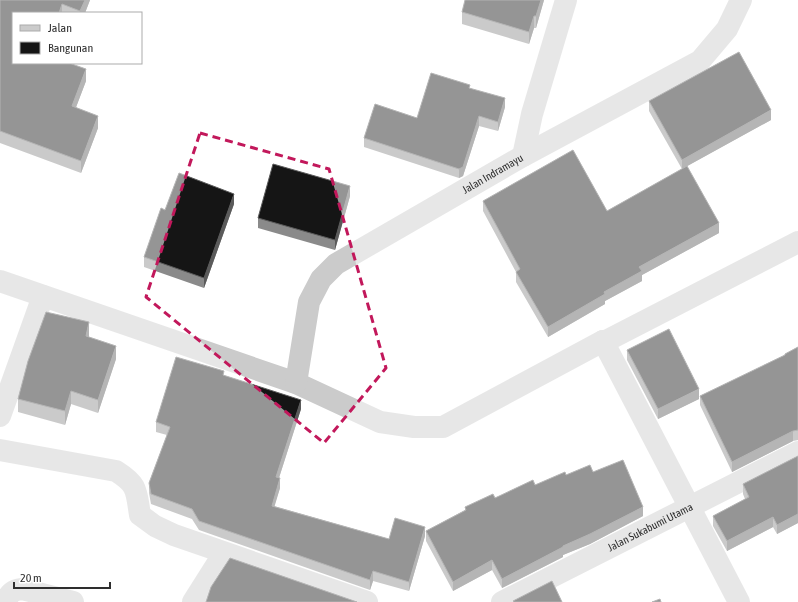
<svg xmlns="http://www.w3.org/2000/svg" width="798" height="602" font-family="'Asap Condensed',sans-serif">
	<rect width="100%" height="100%" fill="#fff"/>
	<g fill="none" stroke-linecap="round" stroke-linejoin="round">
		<g stroke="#cbcbcb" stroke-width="22">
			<path d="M523,156L532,114L566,0"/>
			<path d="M0,281L296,383L380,422L414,427H443L603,341L604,342L798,242"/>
			<path d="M603,341L739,602"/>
			<path id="s1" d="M296,383L309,302L321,279L336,264L523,156L700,61L727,29L741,0"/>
			<path d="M0,416L43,296"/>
			<path d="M0,450L116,471C138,485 136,490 140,515L155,526L174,535L367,602"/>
			<path d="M6,602C9,593 13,590 22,589L73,602"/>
			<path d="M193,602L224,553"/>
			<path id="s2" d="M502,602L798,452"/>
		</g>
	</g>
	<path fill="#8a8a8a" d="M0,0H90L85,13H13V63L86,81L76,107L98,128L81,173L0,143Z
		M544,0L536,28H534L529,44L462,24V12Z
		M470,88L505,107L498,131L479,126L463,176L459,178L364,147V138L417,118Z
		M649,101L771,120L687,166L719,233L642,275V281L605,301V304L548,337L516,282V272L483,211V201L607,211L682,169L649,111Z
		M350,196L335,250L258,228V218Z
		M234,204L204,288L144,267V257L165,210Z
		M88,336L116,359L98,413L71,404L65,425L18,412V399Z
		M798,347V440L793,441L732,472L700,405V396L785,355V354Z
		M627,350L699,399L658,419L627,360Z
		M224,376L301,409L279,478L280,488L274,506L389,539L425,536L409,591L373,581L370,590L199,530L192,519L151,504L149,493V483L167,435L156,432V422Z
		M798,456V523L777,534L773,527L727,551L713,526V516L745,499L743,494V484Z
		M593,472L643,516L590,544L563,555V557L502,588L492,570L453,591L426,541V531L465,510V507L566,475Z"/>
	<path fill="#5b5b5b" d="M85,0H90L85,13H80V11Z
		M541,0H544L536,28V16Z
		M62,4V13H59Z
		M534,16V28L529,44V32Z
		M86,69V81L72,118V106Z
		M505,98V107L498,131V122Z
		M771,110V120L682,169V160Z
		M98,116V128L81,173V161Z
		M479,116V126L463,176L459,178V169Z
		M350,186V196L335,250V240Z
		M234,194V204L204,288V278Z
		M719,223V233L642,275V281L605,301V304L548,337V327L604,292L639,267Z
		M89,322V336L86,349V336Z
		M116,346V359L98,413V400Z
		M699,389V399L658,419V409Z
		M71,391V404L65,425V411Z
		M301,400V409L276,487V477Z
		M793,431V441L732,472V462Z
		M280,478V488L272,515V506Z
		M643,507V516L590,544L563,555V557L502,588V579L563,546Z
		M798,514V523L777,534V525Z
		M773,517V527L727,551V541Z
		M425,527V536L409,591V582Z
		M492,560V570L453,591V582Z
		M373,571V581L370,590V580Z"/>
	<path fill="#151515" stroke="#5b5b5b" d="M0,0H85L80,11L62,4L59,13H13V63H69L86,69L72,106L98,116L81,161L0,131Z
		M465,0H541L536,16H534L529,32L462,12Z
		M739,52L771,110L682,160L649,101Z
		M431,73L470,85L469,88L505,98L498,122L479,116L463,167L459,169L364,138L375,104L417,118Z
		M573,150L607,211L687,166L719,223L639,267L642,271L604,292L605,294L548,327L516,272L520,269L483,201Z
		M273,164L350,186L335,240L258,218Z
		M179,173L234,194L204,278L144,257L161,208L165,210Z
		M46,312L89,322L86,336L116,346L98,400L71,391L65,411L18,399L28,361Z
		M669,329L699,389L658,409L627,350Z
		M798,347V430L793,431L732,462L700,396L785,355V354Z
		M176,357L224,371L223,375L301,400L276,477L280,478L272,506L389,539L395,518L425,527L409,582L373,571L370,580L199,521L192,509L151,494L149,483L170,427L156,422Z
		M798,456V514L777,525L773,517L727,541L713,516L749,497L743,484Z
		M623,460L643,507L590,534L563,546V547L502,579L492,560L453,582L426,531L466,510L465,507L493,494L495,498L533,480L535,485L565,472L566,475L590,465L593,472Z
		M230,558L357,602H206L211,587Z
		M552,581L562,602H514L513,601Z
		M660,599L661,602H652Z"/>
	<path d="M0 0H798V602H0ZM200,133L329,169L386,368L324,443L146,297Z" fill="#fff" fill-opacity=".55" fill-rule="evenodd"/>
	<path fill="none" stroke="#c2185b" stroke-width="3" stroke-dasharray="8 5" stroke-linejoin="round" d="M200,133L329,169L386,368L324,443L146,297Z"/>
	<g text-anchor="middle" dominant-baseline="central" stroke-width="4" stroke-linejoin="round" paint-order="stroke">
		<g font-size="11" fill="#2e2e2e" stroke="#fff">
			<text stroke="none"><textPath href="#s1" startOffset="310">Jalan Indramayu</textPath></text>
			<text stroke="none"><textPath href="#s2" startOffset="166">Jalan Sukabumi Utama</textPath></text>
		</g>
	</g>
	<rect x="12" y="12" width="130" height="52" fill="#ffffff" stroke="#ababab"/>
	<rect x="20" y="25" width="20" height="6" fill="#cbcbcb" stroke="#ababab"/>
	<text x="48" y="32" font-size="12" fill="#2e2e2e">Jalan</text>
	<rect x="20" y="42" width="20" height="12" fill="#151515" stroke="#ababab"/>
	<text x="48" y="52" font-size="12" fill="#2e2e2e">Bangunan</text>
	<path d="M14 582v6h96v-6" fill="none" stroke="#2e2e2e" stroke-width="2"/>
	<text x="20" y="582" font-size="12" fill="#2e2e2e" stroke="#ffffff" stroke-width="3" paint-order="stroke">20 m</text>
</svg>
